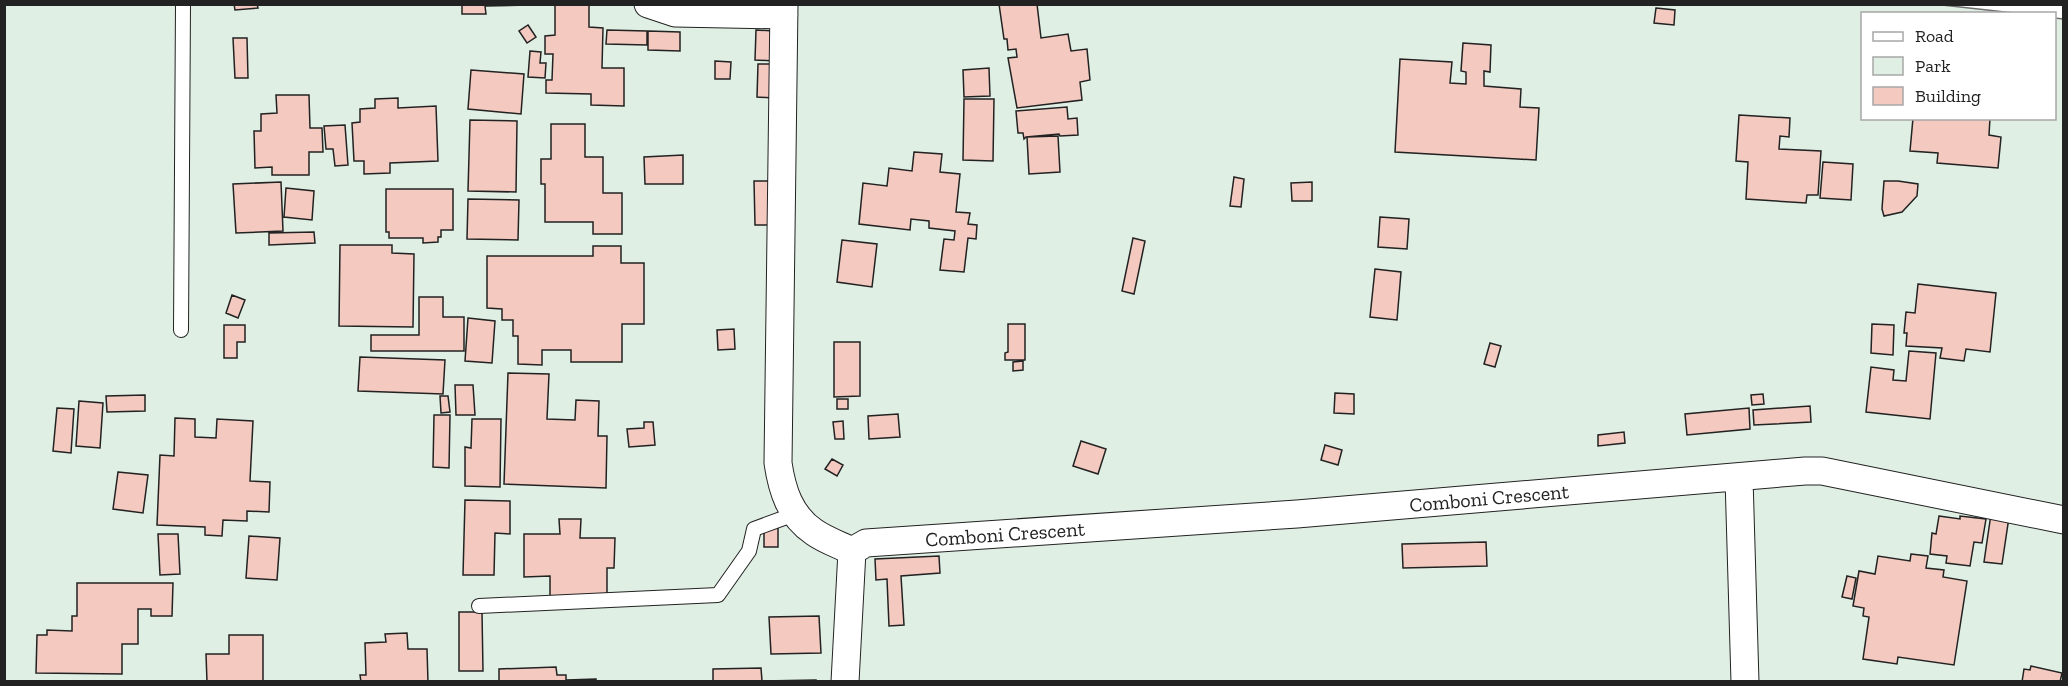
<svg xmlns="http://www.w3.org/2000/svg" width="2068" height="686" font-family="'Zilla Slab',serif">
	<rect width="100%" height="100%" fill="#fff"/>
	<path fill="#e0efe3" stroke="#6f6f6f" stroke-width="1.5" d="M1933,4L2014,13L1862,14V118H2054L2055,18L2063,19V681H5L4,5Z"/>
	<path fill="#f3c9c0" stroke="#222" stroke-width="1.5" d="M234,4H257L258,8L235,10Z
		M462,4H529V5L485,6L486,14H462Z
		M999,4H1037L1041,38L1068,34L1071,51L1087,49L1090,80L1080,82L1082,100L1017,108L1008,58L1017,57L1016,49L1008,50L1007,39H1004Z
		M555,5H589V27L603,28L602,68H624V106L591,105V94L546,93V80H552L553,54H545V36L555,35Z
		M1656,8L1675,10L1674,25L1654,23Z
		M528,25L536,37L527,43L519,31Z
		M607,30L647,31V45L606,44Z
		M756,30L775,31L774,61L755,60Z
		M648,31L680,32V51L648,50Z
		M233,38H247L248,78H235Z
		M1463,43L1491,45L1490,72L1484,71V86L1521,89L1520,107L1539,108L1536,160L1395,152L1400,59L1452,62L1450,83L1466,84V72L1461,71Z
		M530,51L541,52L540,63H546L545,78L528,77Z
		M715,61L731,62L730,79H715Z
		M758,64H773V98L757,97Z
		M989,68L990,96L964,97L963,70Z
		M471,70L524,74L521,114L468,109Z
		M276,95H309L310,128H322L323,152H309V175H272V167L255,168L254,131H261V114L277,113Z
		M398,98V108L436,106L438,161L390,163V173L364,174V161H354L352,123L360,122V109L375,108V99Z
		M964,99H994L993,161L963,160Z
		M1067,107L1068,119L1077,118L1078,135L1060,136L1059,134L1026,137L1024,139L1023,133H1018L1016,111Z
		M1739,115L1790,118L1789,137L1780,136L1779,149L1821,151L1818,195H1807L1806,203L1746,199L1748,162L1736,161Z
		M1913,118H1990L1989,135L2001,137L1998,168L1937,163L1938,153L1910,151Z
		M470,120L517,121L516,192L468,191Z
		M551,124H585V157H603V193H622V234H593V222H545V184H541V159H551Z
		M345,125L348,165L335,166L333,149H326L324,126Z
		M1058,136L1060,172L1029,174L1027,137Z
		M914,152L942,154L940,172L960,174L956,212L970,213L968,224L977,225L976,239L968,238L964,272L940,270L944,239L954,240L955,231L929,228V221L911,219L910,230L859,224L863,183L887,186L889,168L912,171Z
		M683,155V184H645L644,157Z
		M1823,162L1853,164L1851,200L1820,198Z
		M1234,177L1244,179L1241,207L1230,206Z
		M754,181H770L772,225H755Z
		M1884,181H1898L1918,184L1917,196L1902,212L1884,216L1882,209Z
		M281,182L283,231L236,233L233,184Z
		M1312,182V201H1292L1291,183Z
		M286,188L314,191L312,220L284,217Z
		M386,189H453V230H441V237H438V242L423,243V238H389V232H386Z
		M468,199L519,200L518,240L467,239Z
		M1380,217L1409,219L1407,249L1378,247Z
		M314,232L315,243L269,245V233Z
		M1133,238L1145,241L1134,294L1122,291Z
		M842,240L877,244L872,287L837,282Z
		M340,245H392V253L414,254L413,327L339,326Z
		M593,246H621V263H644V324H622V362H571V350H542V365L518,364V336H513V320H502V309L487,308V256H593Z
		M1375,269L1401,272L1397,320L1370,317Z
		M1918,284L1996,293L1990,352L1966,349L1964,361L1940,358L1942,348L1906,346L1907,333H1904L1906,312L1915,313Z
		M232,295L245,300L238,318L226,313Z
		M419,297H443V317H464V351H371V335H419Z
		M468,318L495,321L492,363L465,361Z
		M1008,324H1025V360H1005V353L1008,352Z
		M1872,324L1894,325L1893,355L1871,353Z
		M224,325H245V342H237V358H224Z
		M734,329L735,349L718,350L717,330Z
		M834,342H860V396L834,397Z
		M1490,343L1501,346L1495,367L1484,364Z
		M1909,351L1936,353L1930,419L1866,412L1871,367L1894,370L1893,380L1906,381Z
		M360,357L445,360L443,394L358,391Z
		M1023,361V370L1013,371V362Z
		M508,373L549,374L547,419L575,420L576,400L599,401L598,436H607L606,488L504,484Z
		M455,385H473L475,415H456Z
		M1335,393L1354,394V414L1334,413Z
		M1763,394L1764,404L1752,405L1751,395Z
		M145,395V411L107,412L106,396Z
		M440,396H448L450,412L441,413Z
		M837,399H848V409H837Z
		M79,401L103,403L100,448L76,446Z
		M1810,406L1811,422L1754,425L1753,410Z
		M57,408L74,409L71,453L53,451Z
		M1749,408L1750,429L1687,435L1685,414Z
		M898,414L900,437L869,439L868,416Z
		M434,415H450L449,468L433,467Z
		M175,418L195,419V437L216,438L217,419L253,421L250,481L270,482L269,512L247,511V521L223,520L222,536L205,535V527L157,525L160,455L174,456Z
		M472,419H501L500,487L465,486V447L471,448Z
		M843,421L844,439H835L833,422Z
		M644,422H653L655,445L629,447L627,429L644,428Z
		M1624,432L1625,443L1598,446V435Z
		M1081,441L1106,449L1098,474L1073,466Z
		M1325,445L1342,450L1338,465L1321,460Z
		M832,459L843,465L837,476L825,469Z
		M118,472L148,475L143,513L113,509Z
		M465,500L510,501V534L495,533L494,575H463Z
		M1991,514L2009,517L2002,564L1984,562Z
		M1939,516L1960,519V516L1986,519L1982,543L1974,542L1970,566L1946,563L1947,556L1930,554L1932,533L1936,534Z
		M559,519H581L580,538H615L614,568H607V596H550V576L524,577V534H560Z
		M764,528H778V547H764Z
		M158,534H178L180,574L160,575Z
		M249,536L280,538L277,580L246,578Z
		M1486,542L1487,566L1403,568L1402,544Z
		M1911,554L1928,556L1926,568L1944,570L1943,577L1967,581L1954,665L1898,657L1897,664L1863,659L1869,617L1863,616L1864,608L1853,606L1859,571L1875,574L1878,556L1910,561Z
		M939,556L940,573L901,576L904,625L889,626L887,579L876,580L875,559Z
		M1847,576L1856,578L1852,599L1842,597Z
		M77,583H173L172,616H151V609H138V644H122V674L36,673L37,635H47V630L72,631V616H77Z
		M459,612H482L483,671H459Z
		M819,616L821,653L771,654L769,617Z
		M407,633L408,649H427L428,682H361L360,675H366L365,643L386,642L385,634Z
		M229,635H263V682H207L206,654H229Z
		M2031,666L2062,673L2060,682H2022L2024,669L2030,670Z
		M556,667L557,675H566V680L596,679V682H499V669Z
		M761,668L762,681L816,680V682H713V669Z"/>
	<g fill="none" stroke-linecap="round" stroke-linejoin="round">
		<g stroke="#222" stroke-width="16">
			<path id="service" d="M181,330L183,4
				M479,606L718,595L749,551L754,529L795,514"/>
		</g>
		<g stroke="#222" stroke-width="29">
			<path id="minor" d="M648,4L675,13L784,15
				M784,4L778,463C782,490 790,516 814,532C825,540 840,545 852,551L866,543L1297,514L1805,471H1822L2064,520
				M1739,478L1745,682
				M845,682L852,551"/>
		</g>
		<use href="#service" stroke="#fff" stroke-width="14"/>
		<use href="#minor" stroke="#fff" stroke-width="27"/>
	</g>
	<g text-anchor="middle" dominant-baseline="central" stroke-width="4.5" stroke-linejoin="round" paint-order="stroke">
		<g font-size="20" fill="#222" stroke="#fff">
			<text transform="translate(1489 498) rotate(-5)">Comboni Crescent</text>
			<text transform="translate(1005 534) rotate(-4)">Comboni Crescent</text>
		</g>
	</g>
	<rect width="2068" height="686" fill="none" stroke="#222222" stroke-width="12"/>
	<rect x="1861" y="12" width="195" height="108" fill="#ffffff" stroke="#a7a7a7" stroke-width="1.5"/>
	<rect x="1873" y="32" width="30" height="9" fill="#ffffff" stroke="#a7a7a7" stroke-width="1.5"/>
	<text x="1915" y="42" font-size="18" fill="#222222">Road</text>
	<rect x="1873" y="57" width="30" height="18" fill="#e0efe3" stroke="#a7a7a7" stroke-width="1.5"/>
	<text x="1915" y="72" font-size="18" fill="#222222">Park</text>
	<rect x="1873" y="87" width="30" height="18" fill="#f3c9c0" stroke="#a7a7a7" stroke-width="1.5"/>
	<text x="1915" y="102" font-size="18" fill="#222222">Building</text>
</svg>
